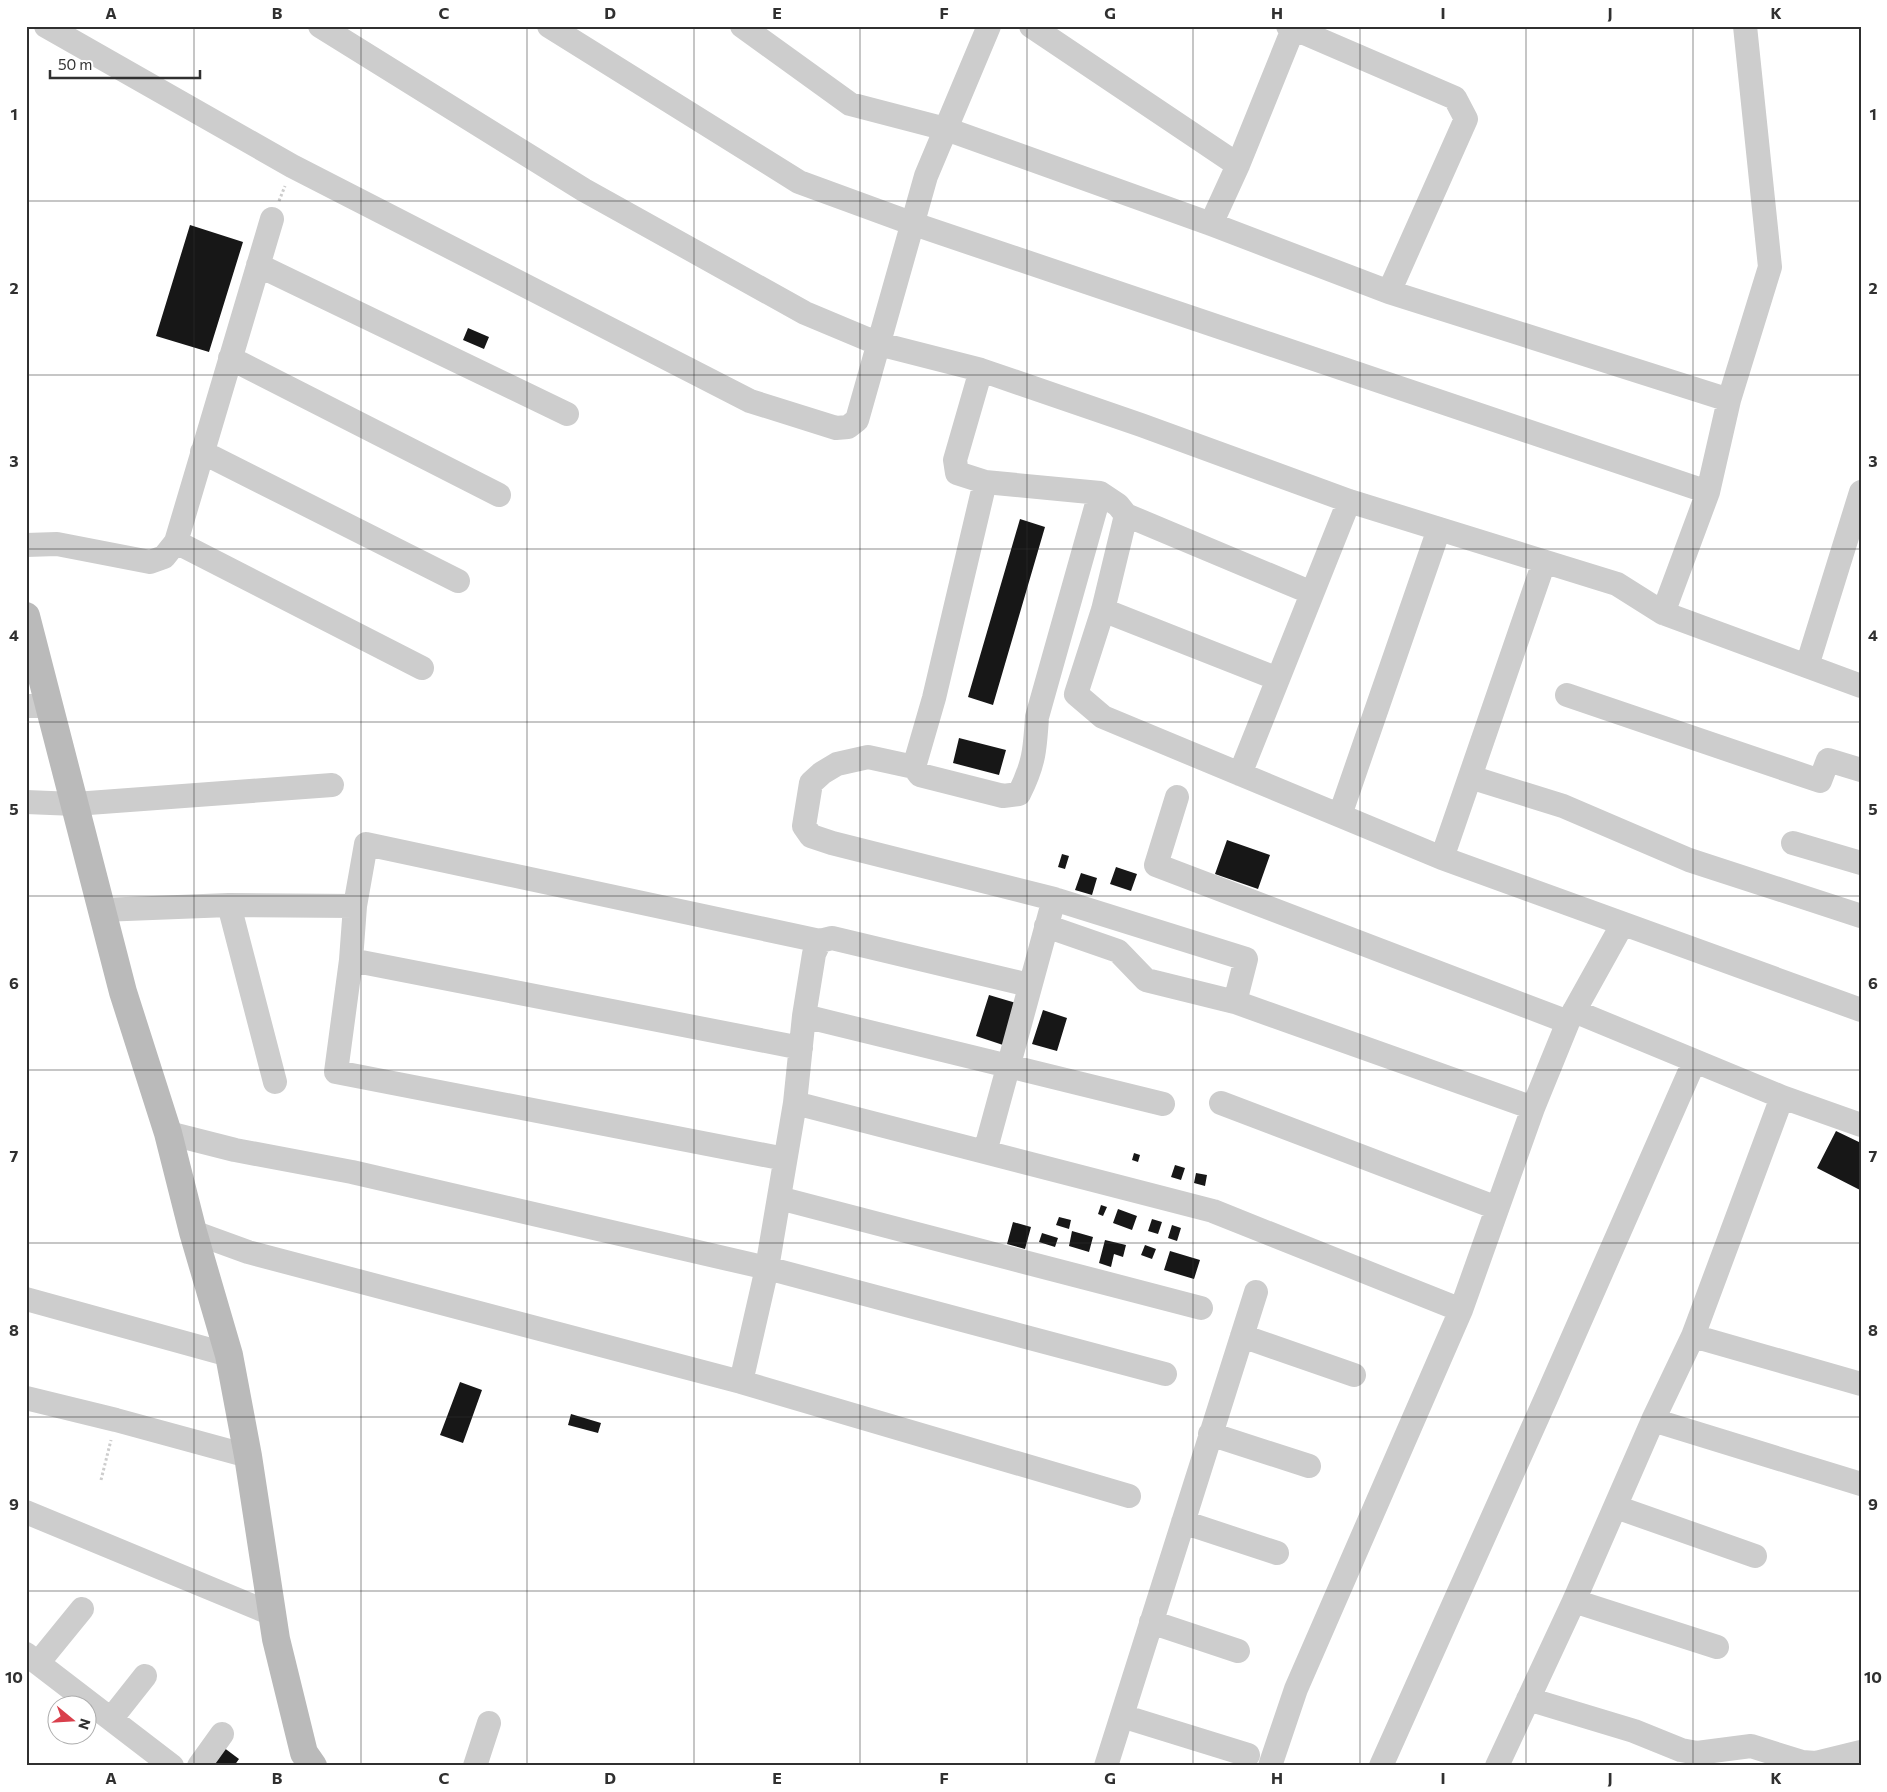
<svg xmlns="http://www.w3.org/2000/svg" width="1887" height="1792" font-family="Commissioner,sans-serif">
	<rect width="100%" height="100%" fill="#fff"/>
	<path fill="#171717" d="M190,225L243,242L209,352L156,336Z
		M468,328L489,337L484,349L463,340Z
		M1020,519L1045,527L993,705L968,697Z
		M959,738L1006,750L999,775L953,763Z
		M1227,840L1270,855L1258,889L1215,874Z
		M1062,854L1069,856L1065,869L1058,867Z
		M1116,867L1137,874L1131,891L1110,884Z
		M1081,873L1097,878L1092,895L1075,890Z
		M989,995L1016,1003L1003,1045L976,1036Z
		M1043,1010L1067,1018L1057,1051L1032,1044Z
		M1836,1131L1861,1143L1860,1190L1817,1168Z
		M1134,1153L1140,1155L1138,1162L1132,1160Z
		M1175,1165L1185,1168L1181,1180L1171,1177Z
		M1196,1173L1207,1175L1205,1186L1194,1183Z
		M1101,1205L1107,1207L1103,1216L1098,1214Z
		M1118,1209L1137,1216L1132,1230L1113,1223Z
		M1059,1217L1071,1220L1069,1229L1056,1225Z
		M1152,1219L1162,1222L1158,1234L1148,1231Z
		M1013,1222L1031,1227L1025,1249L1007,1244Z
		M1172,1225L1181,1228L1177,1241L1168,1238Z
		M1072,1231L1093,1237L1089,1252L1069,1246Z
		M1042,1233L1058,1238L1055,1247L1039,1242Z
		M1105,1240L1126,1245L1123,1257L1114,1254L1111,1267L1099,1263Z
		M1145,1245L1156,1249L1152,1259L1141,1255Z
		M1170,1251L1200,1260L1194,1279L1164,1270Z
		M460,1382L482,1390L463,1443L440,1435Z
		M571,1414L601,1423L598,1433L568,1425Z
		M223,1747L239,1759L234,1766H209Z"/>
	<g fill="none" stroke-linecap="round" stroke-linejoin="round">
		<path stroke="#cdcdcd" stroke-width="3" stroke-dasharray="2.5 2.5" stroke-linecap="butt" d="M279,201L285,186
			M101,1480L111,1440"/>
		<path stroke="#cdcdcd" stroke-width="24" d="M46,26L292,166L750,401L836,428L848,427L857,420L926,176L989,26
			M320,26L584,190L805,313L879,344L981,370L1141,425L1349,501L1617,584L1663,613
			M549,26L799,182L911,223L1708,492
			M742,26L850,104L946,129L1211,224L1389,292L1729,400
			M1031,26L1238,165
			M1288,26L1455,98L1466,119L1389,292
			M1745,26L1770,267L1729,400L1708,492L1663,613L1861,686
			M1211,224L1238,165L1293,29
			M258,265L567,414
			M230,358L499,495
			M981,370L955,460L957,473L985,482L1100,493L1118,505L1126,515L1312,593
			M202,452L458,581
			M985,482L934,698L914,767L920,775L1003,796L1019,794C1034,764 1035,750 1037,717L1100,493
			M1126,515L1103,610L1076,694L1103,717L1442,858L1861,1010
			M176,542L422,668
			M26,545L57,544L150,562L164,557L176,542L272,219
			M1103,610L1278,679
			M1807,666L1861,492
			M1567,695L1820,781L1828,760L1861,770
			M26,706H49
			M914,767L868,757L837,764L822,773L811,783L804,826L811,836L832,843L1054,899
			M1240,774L1349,501
			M1470,777L1563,806L1689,860L1861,916
			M1177,797L1156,865L1568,1022
			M26,802L75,804L332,785
			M1340,815L1439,529
			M1793,843L1861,863
			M1442,858L1544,562
			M229,905L275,1082
			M101,910L229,905L355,906L366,844L820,941
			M1046,926L1118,951L1146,980L1235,1002
			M351,960L355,906
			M1574,1011L1782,1097L1861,1125
			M804,1016L1163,1104
			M795,1103L1213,1211L1461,1310
			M1221,1103L1497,1208
			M168,1133L235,1150L352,1172L767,1268L1165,1374
			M985,1152L1054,899L1246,959L1235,1002L1533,1108
			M785,1159L336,1072L351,960L801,1048
			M779,1198L1201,1308
			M193,1232L248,1252L741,1382L1129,1496
			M26,1299L229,1355
			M1242,1336L1354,1375
			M1693,1336L1861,1384
			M741,1382L767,1268L795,1103L804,1016L814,954L820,941L832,938L1029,985
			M26,1398L116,1420L248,1456
			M1653,1420L1861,1484
			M1210,1434L1309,1466
			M1616,1507L1755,1556
			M26,1512L272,1614
			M1183,1522L1277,1553
			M1574,1601L1717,1647
			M1151,1622L1238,1651
			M26,1654L172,1766
			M38,1663L82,1609
			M1528,1699L1634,1731L1681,1750L1697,1753L1751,1746L1802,1762L1816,1763L1861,1752
			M1122,1716L1248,1755
			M111,1719L145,1676
			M199,1766L222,1734
			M475,1766L489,1723
			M1106,1766L1256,1292
			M1270,1766L1296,1689L1461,1310L1533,1108L1568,1022L1622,925
			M1381,1766L1547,1396L1694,1062
			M1497,1766L1574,1601L1653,1420L1693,1336L1782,1097"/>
		<path stroke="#bababa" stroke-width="28" d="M26,616L123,992L168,1133L193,1232L229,1355L248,1456L276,1639L304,1753L313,1766"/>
	</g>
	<path fill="none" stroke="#303030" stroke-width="1" stroke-opacity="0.55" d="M194,26V1766M361,26V1766M527,26V1766M694,26V1766M860,26V1766M1027,26V1766M1193,26V1766M1360,26V1766M1526,26V1766M1693,26V1766M26,201H1861M26,375H1861M26,549H1861M26,722H1861M26,896H1861M26,1070H1861M26,1243H1861M26,1417H1861M26,1591H1861"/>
	<rect width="1887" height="1792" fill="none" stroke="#ffffff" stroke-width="55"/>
	<g transform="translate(72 1720) rotate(108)"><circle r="24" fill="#ffffff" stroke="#acacac"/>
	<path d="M0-4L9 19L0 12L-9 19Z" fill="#d9404c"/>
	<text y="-8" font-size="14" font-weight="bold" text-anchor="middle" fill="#303030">N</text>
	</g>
	<path d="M50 70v8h150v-8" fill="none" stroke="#303030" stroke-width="2.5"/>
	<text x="58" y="70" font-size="15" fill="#303030" stroke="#ffffff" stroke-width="4" paint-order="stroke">50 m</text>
	<rect x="28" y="28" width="1832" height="1736" fill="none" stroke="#303030" stroke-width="2"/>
	<g font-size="16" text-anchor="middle" font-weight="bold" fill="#303030">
		<text x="111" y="19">A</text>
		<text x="277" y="19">B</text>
		<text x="444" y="19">C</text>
		<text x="610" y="19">D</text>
		<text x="777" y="19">E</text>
		<text x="944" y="19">F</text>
		<text x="1110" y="19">G</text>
		<text x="1277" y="19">H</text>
		<text x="1443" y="19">I</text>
		<text x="1610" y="19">J</text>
		<text x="1776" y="19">K</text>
		<text x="14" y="120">1</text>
		<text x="1873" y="120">1</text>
		<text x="14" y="294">2</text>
		<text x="1873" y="294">2</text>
		<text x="14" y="467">3</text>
		<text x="1873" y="467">3</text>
		<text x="14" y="641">4</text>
		<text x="1873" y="641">4</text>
		<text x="14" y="815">5</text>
		<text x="1873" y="815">5</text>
		<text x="14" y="989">6</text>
		<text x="1873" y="989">6</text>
		<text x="14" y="1162">7</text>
		<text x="1873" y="1162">7</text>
		<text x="14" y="1336">8</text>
		<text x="1873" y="1336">8</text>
		<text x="14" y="1510">9</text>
		<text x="1873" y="1510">9</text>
		<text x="14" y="1683">10</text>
		<text x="1873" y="1683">10</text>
		<text x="111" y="1784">A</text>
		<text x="277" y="1784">B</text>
		<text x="444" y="1784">C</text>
		<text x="610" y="1784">D</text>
		<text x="777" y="1784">E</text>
		<text x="944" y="1784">F</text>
		<text x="1110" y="1784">G</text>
		<text x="1277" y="1784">H</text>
		<text x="1443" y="1784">I</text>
		<text x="1610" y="1784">J</text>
		<text x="1776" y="1784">K</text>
	</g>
</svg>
